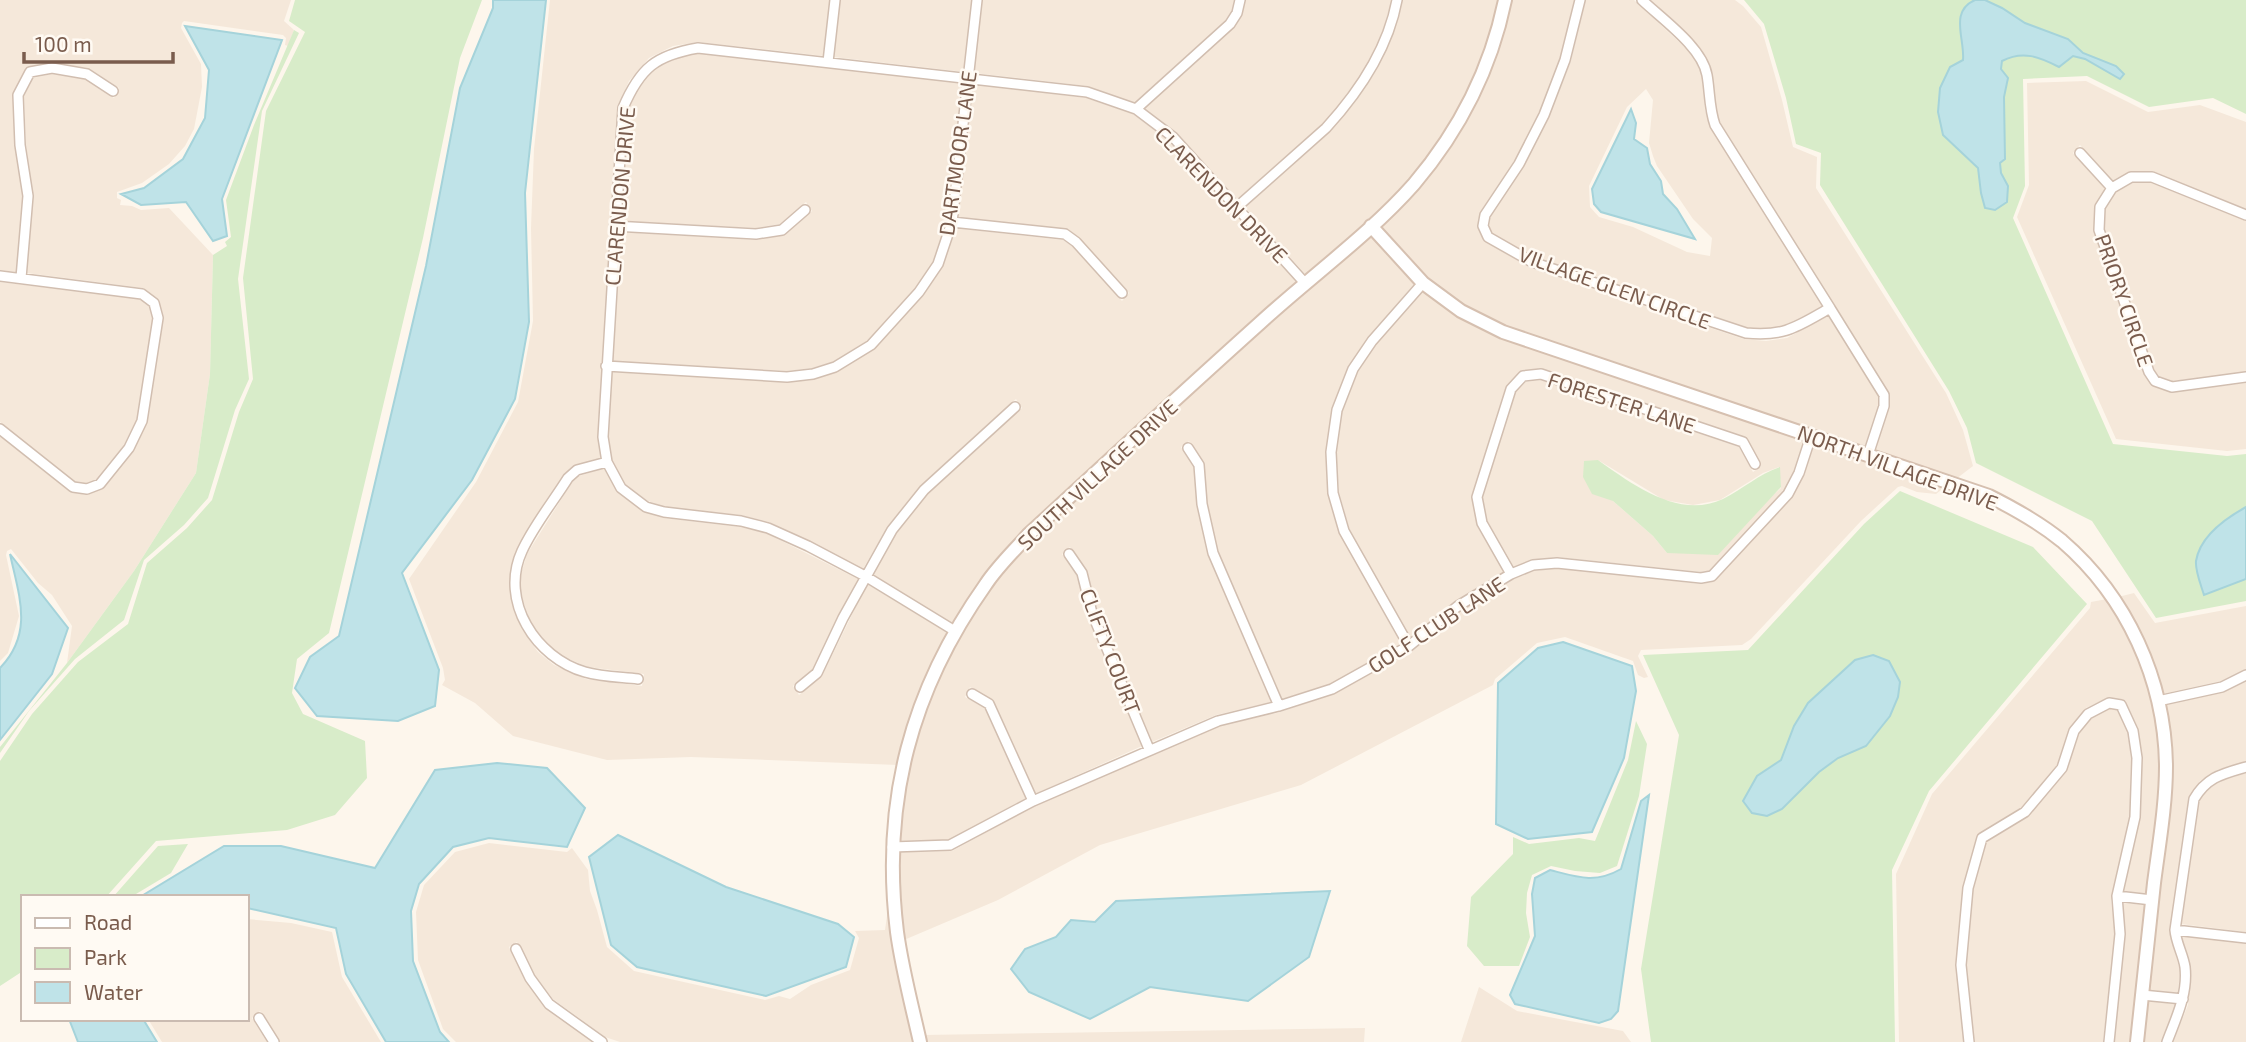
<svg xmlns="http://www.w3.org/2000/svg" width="2246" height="1042" font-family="'Exo 2',sans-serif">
	<rect width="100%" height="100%" fill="#fdf6ec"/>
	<path fill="#f5e8da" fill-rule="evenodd" d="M0,0H291L284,21L294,30L288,46L285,45L286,38L283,35L184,21L182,23L181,28L201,64L202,87L194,129L185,146L169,164L142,183L117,192V198L121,200L120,205L132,206L141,210L169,208L213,255L210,374L196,473L134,571L67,663L72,626L52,595L38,583L11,549L7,551L6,555L19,616L8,653L0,661V436L70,492L87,495L102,489L132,452L147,421L163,316L157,298L143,288L27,273L33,197L26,144L24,96L33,78L52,74L86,79L114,98L119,88L88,68L51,63L29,67L14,92L15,146L23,197L16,272L0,270Z
		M550,0H830L824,56L698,42L673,46L649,58L629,81L618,107L598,436L601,458L576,465L565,473L518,548L511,572V596L521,628L538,652L554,665L586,679L642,686L644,674L588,667L559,655L546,644L531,623L521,595V574L527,554L572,482L579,476L604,468L618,493L644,512L664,518L740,527L766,533L858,579L813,670L793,686L799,695L822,676L867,584L948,633L927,674L906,731L898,765L691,757L607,760L513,736L475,703L442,685L445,680L443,668L409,579L476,482L518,402L533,321L531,228L534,149Z
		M840,0H972L964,72L834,57Z
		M982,0H1234L1232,11L1226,20L1135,103L1087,86L974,73Z
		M1245,0H1392L1380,39L1364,71L1336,109L1323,124L1237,199L1177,133L1144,109L1233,28L1241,17Z
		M1402,0H1500L1494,29L1479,69L1461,106L1429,156L1409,181L1367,222L1305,274L1245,207L1330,132L1356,101L1372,77L1389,44L1399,17Z
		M1511,0H1575L1561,58L1540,113L1515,161L1481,211L1478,226L1483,240L1530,268L1744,339L1766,341L1787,338L1829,315L1879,397V405L1865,447L1504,326L1464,306L1426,279L1378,226L1488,74L1504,32Z
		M1585,0H1634L1693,55L1702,75L1705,110L1711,128L1823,306L1785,326L1766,329L1747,328L1534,257L1492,233L1489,225L1490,217L1523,167L1549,117L1571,61ZM1646,89L1653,100L1649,143L1653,156L1657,166L1693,219L1712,238L1710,256L1687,252L1633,227L1599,217L1590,207L1589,186L1627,107Z
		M1650,0H1735L1743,6L1761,27L1782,100L1793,147L1817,157L1816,188L1946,393L1963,430L1973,466L1956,479L1874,451L1889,408L1888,392L1720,122L1714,106L1712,70L1701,49Z
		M698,53L963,83L947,221L933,262L915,288L868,340L833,362L812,368L787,371L612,361L619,232L756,240L785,235L812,211L806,202L780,224L756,228L620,221L628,109L637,86L654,68L675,57Z
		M2086,81L2148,112L2200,105L2246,122V209L2154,172H2131L2113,181L2080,145L2073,153L2105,189L2095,207L2094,232L2144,374L2153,386L2172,392L2246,383V449L2227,451L2116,439L2017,217L2029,185L2027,83Z
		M973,84L1086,98L1133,114L1170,142L1297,281L1025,531L953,624L872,574L896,534L927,494L1022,408L1016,399L920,486L888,526L863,569L769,522L741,515L665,507L648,501L625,484L611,460L608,436L611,372L787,382L813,380L837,372L874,349L923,296L943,266L955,228L1063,240L1072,246L1122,301L1129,293L1079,238L1068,229L958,217Z
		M2132,183H2151L2246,221V372L2172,381L2158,376L2153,369L2104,228L2105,209L2115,192Z
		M1370,234L1415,283L1369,337L1349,367L1332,409L1326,452L1328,494L1340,534L1401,644L1330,684L1282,699L1218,551L1207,503L1204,465L1189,441L1181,447L1194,468L1197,505L1208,555L1272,702L1216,715L1152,742L1097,610L1086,570L1070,547L1062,554L1077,576L1088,615L1142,746L1035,794L993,701L970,687L965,697L985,708L1026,798L949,840L898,841L904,785L916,735L937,679L959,634L992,585L1031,539L1304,289Z
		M0,282L140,299L150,307L153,318L137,419L124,445L97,479L87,484L75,482L0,422Z
		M1423,290L1459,316L1805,439L1795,471L1784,491L1710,571L1701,572L1557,557L1533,560L1514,567L1487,520L1482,497L1515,392L1525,382L1541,380L1739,447L1753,472L1761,466L1744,437L1543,369L1522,370L1506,387L1472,495L1477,526L1504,572L1455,602L1410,638L1349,528L1339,492L1336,452L1342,412L1358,372L1376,344ZM1598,460L1664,500L1693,505L1720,500L1763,473L1779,467L1781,488L1763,504L1667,553L1653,536L1613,501Z
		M1814,443L1945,487L1936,494L1917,492L1902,486L1898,487L1861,521L1751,639L1742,645L1641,650L1638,656L1648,677L1644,678L1638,675L1633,661L1565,637L1537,643L1495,679L1493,685L1301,785L1100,845L998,900L904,940L898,852L952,851L1035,806L1219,726L1277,713L1334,694L1408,654L1461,611L1514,579L1534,571L1557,568L1700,584L1713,582L1791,499L1804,475Z
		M2134,593L2155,623L2246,606V669L2221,681L2162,694L2151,655L2128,611L2118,597Z
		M2107,599L2120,617L2141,661L2157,722L2161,767L2159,795L2148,894L2123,891L2140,819L2142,757L2138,728L2126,703L2122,699L2107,698L2086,708L2070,727L2058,765L2022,807L1977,836L1963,888L1956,964L1964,1042H1899L1896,874L1932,794L2090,608L2091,602Z
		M2246,682V761L2217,770L2200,781L2190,796L2187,807L2170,934L2180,971L2178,993L2148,990L2164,705L2224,692Z
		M2110,709L2118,710L2128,733L2131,758L2130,817L2111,901L2115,934L2103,1042H1974L1966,965L1973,889L1986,842L2029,816L2066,771L2078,734L2091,718Z
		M2246,773V932L2181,924L2199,802L2206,790L2221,781Z
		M489,843L567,852L572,848L588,870L590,891L597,910L607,947L634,971L765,1000L779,996L790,999L811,985L850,970L859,938L855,931L885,930L890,895L914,1042H620L605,1037L553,999L534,975L517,942L509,947L526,981L545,1007L593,1042H456L443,1029L418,960L416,912L424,885L455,852Z
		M2122,903L2146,905L2131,1042H2114L2125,934Z
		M247,919L291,923L332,932L342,977L381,1042H280L260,1011L252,1018L267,1042H162L148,1019H247Z
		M2181,936L2246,943V1042H2173L2188,1005L2189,994L2190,969Z
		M1479,987L1517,1011L1623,1031L1631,1042H1461Z
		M2146,1001L2176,1004L2162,1042H2142Z
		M1365,1028L1364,1042H925L923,1035Z"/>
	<path fill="#d8ecc9" d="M295,0H482L460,58L423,238L329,633L297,659L292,693L303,714L365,741L367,778L335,815L287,830L156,841L106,897H23V971L0,986V761L32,714L78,662L128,624L147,563L187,528L212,500L239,412L253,379L243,278L266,111L305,32L289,21Z
		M1744,0H2246V114L2213,98L2149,107L2087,76L2023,79L2025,186L2013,218L2113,444L2227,456L2246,454V601L2156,618L2092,521L1976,463L1967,428L1949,391L1820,185L1821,153L1796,144L1786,98L1764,24Z
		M294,30L299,33L262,111L238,279L249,379L235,410L208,498L184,525L144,560L124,620L75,659L29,711L0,753V747L67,663L134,571L196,473L210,374L213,255L227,246L225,242L231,237L226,200L254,125Z
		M1598,460C1632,484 1679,520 1723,499C1743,489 1759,474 1780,467L1781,487L1718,555L1667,553L1653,536L1613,501L1592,494L1583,477L1584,461Z
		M1900,491L2033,547L2087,604L1929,791L1892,870L1895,1042H1651L1641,969L1679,735L1643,655L1748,650L1864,524Z
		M1636,721L1647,744L1639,796L1617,866L1600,873L1575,871L1551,866L1532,875L1527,893L1526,913L1530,937L1519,966H1484L1467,946L1471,897L1513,854V837L1529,844L1579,838L1595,841L1628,760Z
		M188,844L171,873L131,897H113L158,846Z"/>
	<path fill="#bfe3e8" stroke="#a5d3da" stroke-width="2" d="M493,0H546L525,193L529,322L515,399L472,480L402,573L439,670L435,706L398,721L317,716L295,688L310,657L339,636L426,266L460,88L493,8Z
		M1975,0H1985L2002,8L2025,23L2068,39L2083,53L2116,66L2124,74L2120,79L2085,59L2073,56L2059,67C2039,57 2023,50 2002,61L2001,69L2008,78L2004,97L2005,159L2000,163L2001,173L2008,186L2007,202L1995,210L1985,208L1981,193L1978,168L1943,135L1938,112L1940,88L1950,67L1963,60C1965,39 1949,11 1975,0Z
		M185,26L282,40L222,199L227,236L213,241L186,202L141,205L121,194L144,188L183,159L205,118L209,70Z
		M1631,109L1636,123L1634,139L1647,148L1650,164L1661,181L1663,194L1677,209L1695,239L1601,212L1594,204L1592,189Z
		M2246,507V579L2204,595C2201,585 2195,571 2196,561C2200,536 2226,518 2246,507Z
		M10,554L68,628L52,674L0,740V668C34,633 19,596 10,554Z
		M1563,642L1632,666L1636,691L1624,758L1592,832L1528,839L1496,824L1498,683L1538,648Z
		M1873,655L1889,661L1900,682L1898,697L1890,716L1866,746L1838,758L1819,772L1782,809L1767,816L1752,813L1743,801L1757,776L1781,760L1794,726L1808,703L1855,660Z
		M497,763L547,768L585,808L567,847L489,838L453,847L419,884L411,911L413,961L440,1032L449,1042H386L346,974L336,928L247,908V897H140L224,846H281L375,868L435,770Z
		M1649,795L1618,1011L1611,1019L1599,1023L1515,1004L1510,995L1535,936L1532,894L1535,878L1550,870C1577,877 1595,884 1621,869L1641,801Z
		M618,835L726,887L838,924L854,937L846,967L766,996L637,967L611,945L589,857Z
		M1330,891L1309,957L1248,1001L1150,987L1090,1019L1029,992L1011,969L1025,949L1056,937L1071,920L1095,922L1116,901Z
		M69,1019H143L157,1042H78Z"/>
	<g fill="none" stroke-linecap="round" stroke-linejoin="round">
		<g stroke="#d1beb0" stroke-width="12">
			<path id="street" d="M1580,0L1565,60L1544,115L1519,164L1485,215L1483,226L1488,237L1532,262L1746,333C1785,337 1798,326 1830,308L1715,125C1709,108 1710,92 1707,75C1702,47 1662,19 1642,0
				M828,62L835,0
				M1136,109L1230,24L1237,13L1240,0
				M2080,153L2112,188
				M1237,207L1326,128C1359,92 1388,49 1397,0
				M2246,215L2152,177H2131L2112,188L2100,207L2099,230L2149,372L2155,381L2172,387L2246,377
				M952,222L1065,234L1076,242L1122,293
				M614,226L756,234L782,230L805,210
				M0,276L142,294L154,303L158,318L142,421L129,448L100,484L87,489L73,487L0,429
				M21,278L28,196L20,145L18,95L30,72L52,68L87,74L113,91
				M1830,308L1884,395V406L1868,455
				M606,366L787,377L813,374L835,367L871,345L919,292L938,264L952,222L977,0
				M1188,448L1199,465L1202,504L1213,553L1279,706
				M607,462L577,470L568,478C553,502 534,525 522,551C499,601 536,658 585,672C602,677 621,677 638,679
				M1069,554L1082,573L1092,613L1149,749
				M1511,574L1482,523L1477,497L1511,389L1523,376L1541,374L1743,442L1755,464
				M955,631L865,576L808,546L768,528L741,521L664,512L646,507L621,488L607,462L603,437L623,108C640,68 656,55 698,48L1087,92L1136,109L1173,137L1304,282
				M1409,646L1344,531L1333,493L1331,452L1337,410L1353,369L1372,341L1423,283
				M800,687L817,673L843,618L892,530L924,490L1015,407
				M972,694L989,704L1033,801
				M2158,701L2222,687L2246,675
				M892,847L950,845L1033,801L1218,721L1279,706L1332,689L1409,646L1458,606L1511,574L1533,565L1557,563L1701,578L1712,576L1788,494L1799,473L1811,436
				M2117,896L2152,900
				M2175,930L2246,938
				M516,949L530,978L549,1004L602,1042
				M2142,995L2183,999
				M259,1018L274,1042
				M1969,1042L1961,965L1968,888L1982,838L2025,812L2062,768L2074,731L2088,714L2109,703L2121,705L2133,731L2137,758L2135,817L2117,896L2120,934L2109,1042
				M2167,1042C2176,1018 2188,994 2185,967C2183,954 2176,943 2175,930L2194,799C2207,777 2222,774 2246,767"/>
		</g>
		<g stroke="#d6c0b0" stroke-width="16">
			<path id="secondary" d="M1371,226L1423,283L1461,311L1503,332L1989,496C2015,509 2040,523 2062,541C2127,597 2165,680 2166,766C2166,805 2159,844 2154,883C2148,936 2143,989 2137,1042
				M920,1042C912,1006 902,969 897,932C881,802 911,690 986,584C998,566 1014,551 1028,535C1105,464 1182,393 1260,323C1310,277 1369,235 1414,184C1459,131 1491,68 1505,0"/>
		</g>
		<use href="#street" stroke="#fff" stroke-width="9"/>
		<use href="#secondary" stroke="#fff" stroke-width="12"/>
	</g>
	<g text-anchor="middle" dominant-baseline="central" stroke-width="5" stroke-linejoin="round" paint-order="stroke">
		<g font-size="21" fill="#7a5c4d" stroke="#fffaf3">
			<text transform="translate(957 153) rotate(-82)">DARTMOOR LANE</text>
			<text transform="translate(1222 194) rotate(46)">CLARENDON DRIVE</text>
			<text transform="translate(619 196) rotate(-85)">CLARENDON DRIVE</text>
			<text transform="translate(1615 287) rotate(20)">VILLAGE GLEN CIRCLE</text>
			<text transform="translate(2125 300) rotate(71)">PRIORY CIRCLE</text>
			<text transform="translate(1622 402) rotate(18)">FORESTER LANE</text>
			<text transform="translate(1898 467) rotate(20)">NORTH VILLAGE DRIVE</text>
			<text transform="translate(1097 474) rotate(-43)">SOUTH VILLAGE DRIVE</text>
			<text transform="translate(1436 624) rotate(-33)">GOLF CLUB LANE</text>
			<text transform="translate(1111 651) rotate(69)">CLIFTY COURT</text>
		</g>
	</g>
	<rect x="21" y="895" width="228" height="126" fill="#fffaf3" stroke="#cabbb1" stroke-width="2"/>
	<rect x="35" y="918" width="35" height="10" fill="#ffffff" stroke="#cabbb1" stroke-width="2"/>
	<text x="84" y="930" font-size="21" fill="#7a5c4d">Road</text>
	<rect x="35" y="948" width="35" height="21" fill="#d8ecc9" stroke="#cabbb1" stroke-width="2"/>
	<text x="84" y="965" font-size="21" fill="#7a5c4d">Park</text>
	<rect x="35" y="982" width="35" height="21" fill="#bfe3e8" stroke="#cabbb1" stroke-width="2"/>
	<text x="84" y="1000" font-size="21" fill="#7a5c4d">Water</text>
	<path d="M24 52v10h149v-10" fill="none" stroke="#7a5c4d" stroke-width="3.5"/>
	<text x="35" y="52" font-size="21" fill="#7a5c4d" stroke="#fffaf3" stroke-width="5" paint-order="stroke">100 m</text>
</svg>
